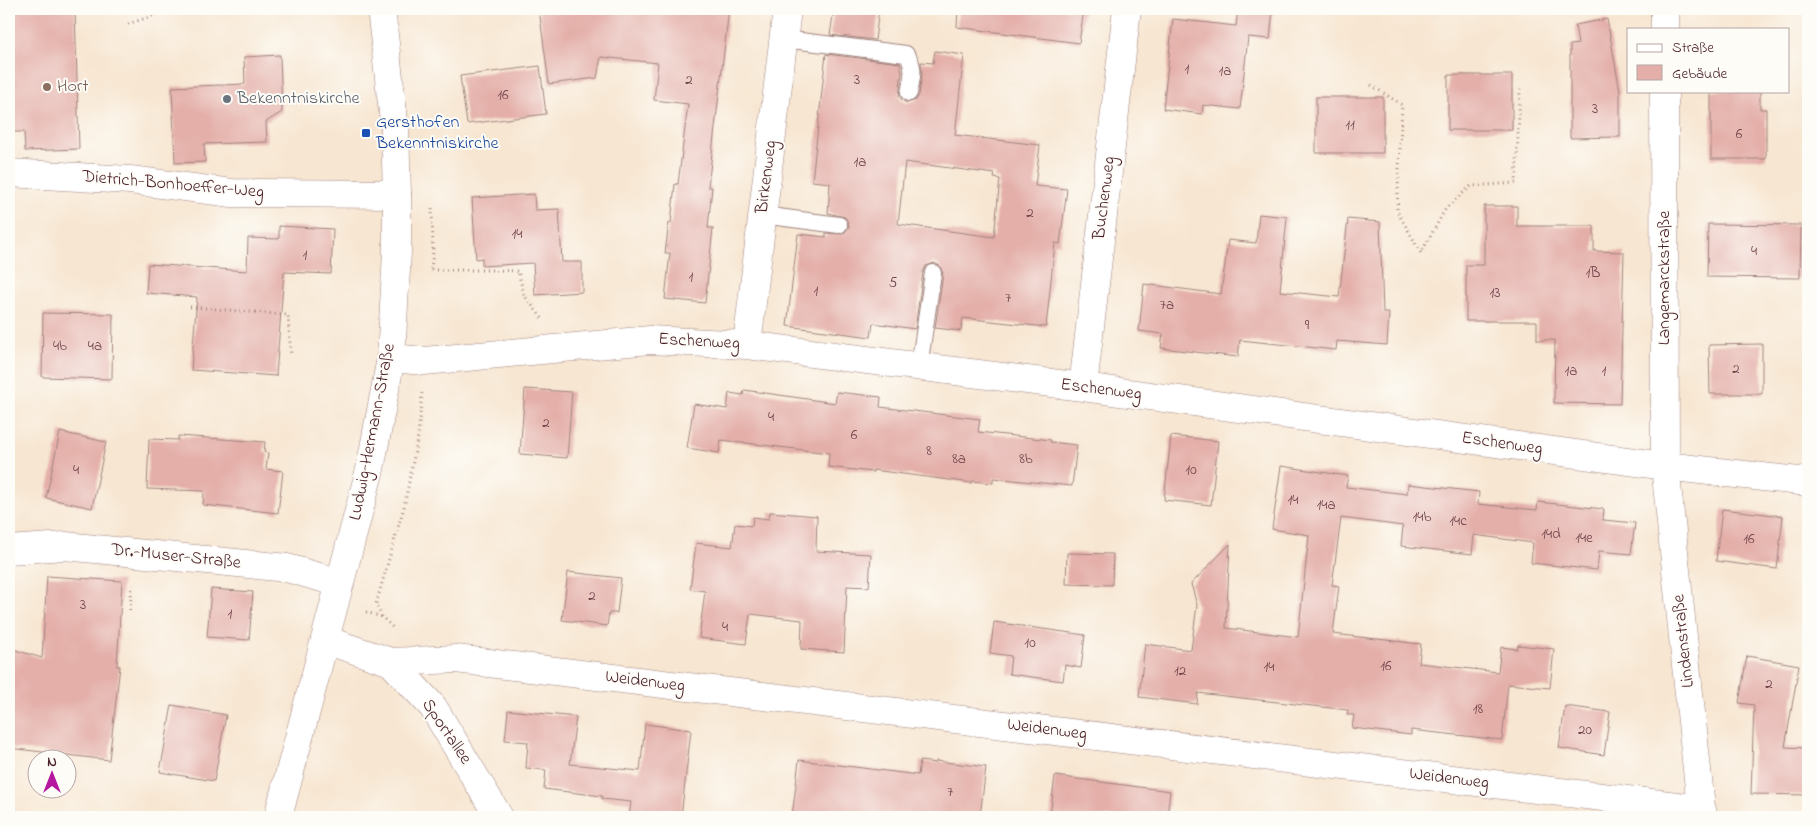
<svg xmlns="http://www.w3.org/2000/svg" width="1817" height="826" font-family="'Indie Flower',sans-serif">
	<rect width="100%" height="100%" fill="#fdfcf7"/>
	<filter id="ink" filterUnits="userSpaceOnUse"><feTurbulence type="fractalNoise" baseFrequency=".02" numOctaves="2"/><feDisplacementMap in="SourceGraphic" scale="10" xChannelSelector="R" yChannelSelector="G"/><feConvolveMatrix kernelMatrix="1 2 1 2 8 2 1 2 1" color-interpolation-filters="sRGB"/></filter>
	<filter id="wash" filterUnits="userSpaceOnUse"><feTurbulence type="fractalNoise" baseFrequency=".0096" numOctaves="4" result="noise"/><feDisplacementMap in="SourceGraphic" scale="20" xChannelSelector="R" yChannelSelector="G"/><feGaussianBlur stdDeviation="1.12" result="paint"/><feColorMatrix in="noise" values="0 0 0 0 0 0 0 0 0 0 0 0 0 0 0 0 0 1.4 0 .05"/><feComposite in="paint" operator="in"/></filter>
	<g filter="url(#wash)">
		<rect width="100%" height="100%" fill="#f7e6d1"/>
		<g id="blocks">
			<path fill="#e4afa9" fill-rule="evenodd" d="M9,9H75L79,149L25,151L24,132H9Z
				M539,9H729L708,187H712L708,228H713L705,303L665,299L670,253H665L669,223H671L675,184H678L688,104L654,100L658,63L601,57L597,78L549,84Z
				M834,9H879L875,40L830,35Z
				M958,9H1084L1079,43L957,27Z
				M1238,9H1273L1270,39L1248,37L1240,109L1203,105L1202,114L1163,109L1173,19L1236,26Z
				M1607,19L1620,91V137L1570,138V45L1578,44L1575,25Z
				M935,51L964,55L955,135L1040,145L1035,186L1067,189L1060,244L1055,243L1046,327L963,318L961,331L935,328L943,274L940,266L934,263L926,266L923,272L915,329L873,323L871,337L787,326L798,234L826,237V233L843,234L849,227L848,222L845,217L828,213L830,183L812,181L826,54L900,63L902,72L899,96L903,101L907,103L916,100L919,95L922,73L921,62L933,63ZM905,162L995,174L994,178L1000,179L994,237L898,224Z
				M280,55L282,112L266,122L267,142L204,144L205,162L175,163L172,87L245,84L244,57Z
				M540,66L546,114L467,124L460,76Z
				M1448,75H1512V130H1448Z
				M1711,91H1760V109H1766V159H1711Z
				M1316,97H1383V153H1316Z
				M534,194L535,210L559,209L562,262H582V292L535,295L533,263L482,266V258L476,259L472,198Z
				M1484,206H1517V226H1594V251L1624,252L1620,404L1554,403L1555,340H1537V321H1466V265H1484Z
				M1259,214L1287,217L1280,291L1339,297L1348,219L1380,222L1383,313H1389L1387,345L1337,341L1336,350L1240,340L1238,357L1161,348L1163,334L1139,331L1144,284L1221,294L1228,240L1256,243Z
				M1708,224L1801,225L1800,278L1707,277Z
				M279,226L333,229L331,274L284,272L276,376L191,370L197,297L146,293L148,264L247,271L248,238L279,239Z
				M43,313L113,314L112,379L42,377Z
				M1762,344V394H1710L1709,345Z
				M525,389L572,392L567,458L520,454Z
				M744,390L835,403L837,392L881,397L880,407L980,419L978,432L1051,440L1050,442L1077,445L1072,486L993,478V483L972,481V483L873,470V472L828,467L829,453L721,440L719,453L687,448L694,404L727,409L729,393L743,395Z
				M60,432L106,442L92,508L46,498Z
				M178,436L265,442L264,452L268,453L266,469L283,471L278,513L203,505L204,491L147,489L149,439L178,440Z
				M1171,436L1218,441L1211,505L1164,500Z
				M1281,466L1348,476L1346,487L1407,494L1408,484L1479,492L1478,504L1537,510L1538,502L1604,509L1603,520L1635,523L1631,554L1599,551L1597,570L1531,563L1533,543L1474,535L1472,554L1401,546L1403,526L1341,518L1332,585L1339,586L1333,634L1421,644L1419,663L1498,672L1501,647L1517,649L1518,645L1554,649L1550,688L1508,684L1502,740L1411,730V735L1352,728L1354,715H1347L1348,710L1198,693L1197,704L1139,697L1145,644L1191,650L1197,605L1191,584L1230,544L1226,628L1298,637L1309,535L1272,529Z
				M1722,509L1783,516L1777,569L1716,561Z
				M770,512L817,516L816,551L871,554L869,587L847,586L844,652L801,649L802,620L750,614L746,644L699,638L705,591L690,589L696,543L732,547L735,524L752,526L753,517L769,519Z
				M1067,553L1113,554L1112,585L1066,584Z
				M568,572L621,578L617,613H609L607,626L562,620Z
				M47,576L122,581L117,666H120L109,760L9,748V648L42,658Z
				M211,589L253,592L249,640L207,637Z
				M994,622L1085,635L1081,668L1065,665L1063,681L1009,674L1011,656L990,653Z
				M1747,656L1799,665L1785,747L1806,748V754H1808V795L1751,794L1754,705L1739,703Z
				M172,705L226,715L214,781L160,772Z
				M1565,706L1610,712L1604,755L1559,748Z
				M508,710L576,717L570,764L640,771L645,724L691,730L681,817H629L631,802L602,799V796L544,789L546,770L526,768L528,742L505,740Z
				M799,760L918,775L920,761L936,763V761L986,767L980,817H792Z
				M1055,776L1170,791L1167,817H1050Z"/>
		</g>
	</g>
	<g filter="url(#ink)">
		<use href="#blocks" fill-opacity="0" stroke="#a0827e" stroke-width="1"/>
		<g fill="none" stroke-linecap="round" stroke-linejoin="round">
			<g stroke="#a0827e" stroke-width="18">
				<path id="service" d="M784,39L906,54C916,66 912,78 909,93
					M762,215L839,225
					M919,367L933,273"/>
			</g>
			<g stroke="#a0827e" stroke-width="29">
				<path id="minor" d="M1665,9V29
					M1664,91L1665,466L1702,817
					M9,173L130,180L232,193L397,194
					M747,345L787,9
					M391,358L424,361L650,340L747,345L1083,387L1665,466L1808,482
					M1083,387L1127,9
					M9,550L65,546L287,568L340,583
					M325,640L391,662L433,707L499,817
					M391,662L456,659L522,667L1702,809"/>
			</g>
			<g stroke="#a0827e" stroke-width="29">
				<path id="tertiary" d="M278,817L370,469L391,358L397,252V194L395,130L381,9"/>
			</g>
			<path stroke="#a0827e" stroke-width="3" stroke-dasharray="1 4" stroke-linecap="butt" d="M128,24L170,10L171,9
				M1371,85L1402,105L1397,211L1421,253L1446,208L1471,186L1516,183L1520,89
				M431,269L433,252L432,206
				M431,270H497L518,271L524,295L542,318
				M190,307L288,315L291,356
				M130,610L132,585
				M366,612L382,617L392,627
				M382,617L376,604L404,507L418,436L422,393"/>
			<use href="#service" stroke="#fff" stroke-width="16"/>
			<use href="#minor" stroke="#fff" stroke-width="28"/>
			<use href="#tertiary" stroke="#fff" stroke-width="28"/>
		</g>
	</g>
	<circle fill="#8d6e63" stroke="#fdfcf7" stroke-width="2" cx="47" cy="87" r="5"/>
	<circle fill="#6b7280" stroke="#fdfcf7" stroke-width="2" cx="227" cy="99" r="5"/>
	<rect fill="#1a4fb4" stroke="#fdfcf7" stroke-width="2" x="361" y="128" width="10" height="10" rx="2.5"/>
	<g text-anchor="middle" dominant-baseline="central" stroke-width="4" stroke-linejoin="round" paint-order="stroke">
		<g font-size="15" fill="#70434a">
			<text x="1187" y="69">1</text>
			<text x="1225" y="71">1a</text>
			<text x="689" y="80">2</text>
			<text x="857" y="80">3</text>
			<text x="503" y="95">16</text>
			<text x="1595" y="109">3</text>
			<text x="1350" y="125">11</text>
			<text x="1739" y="134">6</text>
			<text x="860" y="162">1a</text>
			<text x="1030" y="213">2</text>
			<text x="517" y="234">14</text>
			<text x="1754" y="251">4</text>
			<text x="305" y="255">1</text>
			<text x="1593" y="273">1B</text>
			<text x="691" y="277">1</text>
			<text x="893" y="283">5</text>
			<text x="816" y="291">1</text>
			<text x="1495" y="293">13</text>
			<text x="1008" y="298">7</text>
			<text x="1167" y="305">7a</text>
			<text x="1307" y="325">9</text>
			<text x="60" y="346">4b</text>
			<text x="95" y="346">4a</text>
			<text x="1736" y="369">2</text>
			<text x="1571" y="371">1a</text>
			<text x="1604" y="371">1</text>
			<text x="771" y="417">4</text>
			<text x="546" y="423">2</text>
			<text x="854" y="435">6</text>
			<text x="929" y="451">8</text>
			<text x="959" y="459">8a</text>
			<text x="1026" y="459">8b</text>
			<text x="76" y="470">4</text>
			<text x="1191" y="470">10</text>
			<text x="1293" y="500">14</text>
			<text x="1326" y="505">14a</text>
			<text x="1422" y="517">14b</text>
			<text x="1458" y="521">14c</text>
			<text x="1551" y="534">14d</text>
			<text x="1584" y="538">14e</text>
			<text x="1749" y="539">16</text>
			<text x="592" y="596">2</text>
			<text x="83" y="605">3</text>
			<text x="230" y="614">1</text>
			<text x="725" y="627">4</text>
			<text x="1030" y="643">10</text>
			<text x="1386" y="666">16</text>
			<text x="1269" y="667">14</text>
			<text x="1180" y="671">12</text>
			<text x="1769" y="684">2</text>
			<text x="1478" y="709">18</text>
			<text x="1585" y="730">20</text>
			<text x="950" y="792">7</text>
		</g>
		<g font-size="18" fill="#785e54" stroke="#fdfcf7" text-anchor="start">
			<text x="57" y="87">Hort</text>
		</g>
		<g font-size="18" fill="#5b616d" stroke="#fdfcf7" text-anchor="start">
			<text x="237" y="99">Bekenntniskirche</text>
		</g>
		<g font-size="18" fill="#164399" stroke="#fdfcf7" text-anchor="start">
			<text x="376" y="123">Gersthofen<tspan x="376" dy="21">Bekenntniskirche</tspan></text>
		</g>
		<g font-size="18" fill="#4a1f2b" stroke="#fdfcf7">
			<text transform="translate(767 177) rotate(-83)">Birkenweg</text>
			<text transform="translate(173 185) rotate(5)">Dietrich-Bonhoeffer-Weg</text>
			<text transform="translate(1105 198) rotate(-83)">Buchenweg</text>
			<text transform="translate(1665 278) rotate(-90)">Langemarckstraße</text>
			<text transform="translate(699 342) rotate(3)">Eschenweg</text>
			<text transform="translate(1101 390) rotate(7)">Eschenweg</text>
			<text transform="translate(373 432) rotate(-79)">Ludwig-Hermann-Straße</text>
			<text transform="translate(1502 444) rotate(8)">Eschenweg</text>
			<text transform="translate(176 557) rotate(6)">Dr.-Muser-Straße</text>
			<text transform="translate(1684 641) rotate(-96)">Lindenstraße</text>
			<text transform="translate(645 682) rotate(7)">Weidenweg</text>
			<text transform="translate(1047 730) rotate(7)">Weidenweg</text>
			<text transform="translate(446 732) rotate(56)">Sportallee</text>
			<text transform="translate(1449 779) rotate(7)">Weidenweg</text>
		</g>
	</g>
	<rect width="1817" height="826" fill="none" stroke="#fdfcf7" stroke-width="30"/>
	<rect x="1627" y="28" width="162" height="65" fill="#fdfcf7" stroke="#b5a4a5"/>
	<rect x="1637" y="44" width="25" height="8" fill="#ffffff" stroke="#b5a4a5"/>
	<text x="1672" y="52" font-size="15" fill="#4a1f2b">Straße</text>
	<rect x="1637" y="65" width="25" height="15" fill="#e4afa9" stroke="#b5a4a5"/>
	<text x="1672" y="78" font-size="15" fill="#4a1f2b">Gebäude</text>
	<g transform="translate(52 774)"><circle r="24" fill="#fdfcf7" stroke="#b5a4a5"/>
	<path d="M0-4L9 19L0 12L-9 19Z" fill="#b5179e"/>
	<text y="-8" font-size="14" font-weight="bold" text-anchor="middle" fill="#4a1f2b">N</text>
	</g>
</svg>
